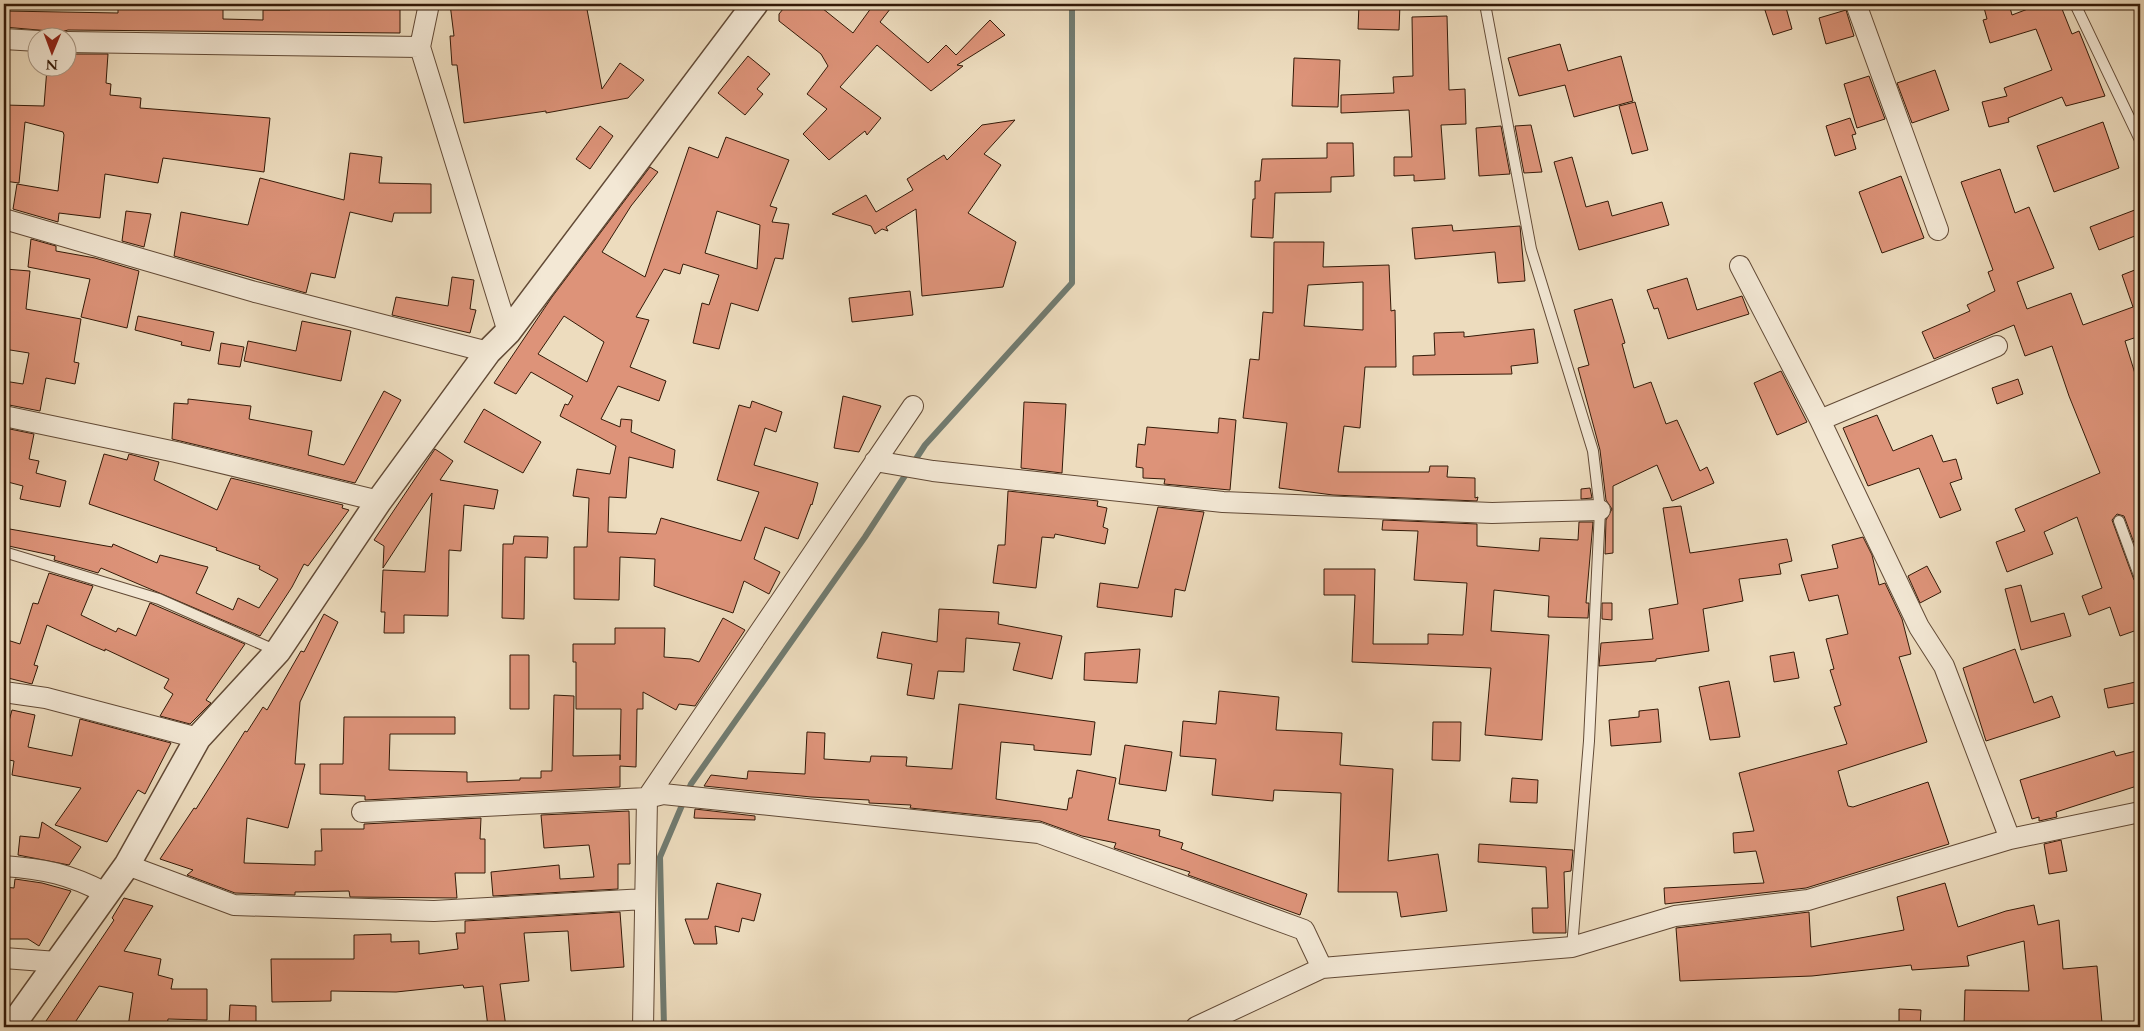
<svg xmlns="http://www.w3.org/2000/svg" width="2144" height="1031" font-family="Cardo,serif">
	<rect width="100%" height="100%" fill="#eddcbe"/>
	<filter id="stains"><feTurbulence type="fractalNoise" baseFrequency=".004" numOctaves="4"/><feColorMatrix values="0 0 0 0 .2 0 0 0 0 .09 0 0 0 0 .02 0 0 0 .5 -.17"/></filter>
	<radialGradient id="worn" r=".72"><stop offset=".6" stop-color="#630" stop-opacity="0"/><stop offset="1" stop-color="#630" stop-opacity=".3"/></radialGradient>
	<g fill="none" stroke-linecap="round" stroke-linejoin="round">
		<path stroke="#717b70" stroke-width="6" d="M664,1027L660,857L691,784L865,537L925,445L1072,283V4"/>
	</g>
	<path fill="#dd9379" stroke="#341a08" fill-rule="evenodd" d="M118,4H203V8L223,9V19L263,20V10H290V4H400V33L68,30L61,32L4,27V11L118,13Z
		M450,4H586L602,89L620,63L644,80L628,98L546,113V111L464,123L457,65H452L450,36H454Z
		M787,4H817L853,33L874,4H894L880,22L928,63L946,45L956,55L990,20L1005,35L957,65L963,66L931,91L877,45L840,87L881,118L867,135L865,131L829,160L803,134L827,109L807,94L828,66L821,54L779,21V14Z
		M1359,4H1400L1399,30L1358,29Z
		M1763,4H1785L1792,29L1773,35Z
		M1983,4H2009L2012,15L2041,4H2060L2072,34L2079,31L2105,96L2066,106L2062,97L2008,118L2009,122L1989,127L1982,102L2007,96L2004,88L2052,70L2036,29L1990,43L1983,20L1987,19Z
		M1846,10L1854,36L1826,44L1819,18Z
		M1447,16L1449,90L1465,89L1466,124L1441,125L1445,179L1414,181V175L1394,176V157H1412L1409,110L1341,113V95L1394,93L1393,77L1413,76L1412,17Z
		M1560,44L1568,71L1621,56L1633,101L1574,117L1565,85L1519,96L1508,58Z
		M68,54H108L106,83L111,84L110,95L141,98L140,108L270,118L264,172L163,158L158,183L105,174L100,218L59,213L58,222L13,209L17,184L58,191L64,135L63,132L25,122L19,183L4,181V105L44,106L47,68H68Z
		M748,56L770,74L757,89L763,94L745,115L718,93Z
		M1294,58L1340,60L1338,107L1292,106Z
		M1935,70L1949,110L1912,123L1897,83Z
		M1869,76L1885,119L1857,128L1844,84Z
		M1635,102L1648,150L1632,154L1619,106Z
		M1850,118L1856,134L1852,135L1856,149L1835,156L1826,126Z
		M1015,120L984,154L1001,165L968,213L1016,242L1003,287L922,296L916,209L886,227L888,231L882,229L875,234L871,226L832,214L866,195L876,212L913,190L907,179L944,155L947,160L982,125Z
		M2103,122L2119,168L2054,192L2037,146Z
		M1531,125L1542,172L1524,173L1515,126Z
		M600,126L613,136L590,169L576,159Z
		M1501,126L1510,174L1479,176L1476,128Z
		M726,137L789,160L770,206L777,208L772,222L789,224L783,259L775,258L758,311L731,303L719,349L693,343L702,303L709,305L719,275L683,264L680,274L664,269L636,317L649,320L630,367L666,381L659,401L618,386L601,419L620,427L621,419L632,420L631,432L675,450L673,468L629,457L626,498L609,497L608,532L656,534L661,518L741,541L759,492L717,480L739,405L750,408L752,401L782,412L776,432L765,428L754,465L818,483L812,505L811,504L798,539L765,527L754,559L780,572L769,594L744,581L733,613L654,586L655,559L620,557L619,600L574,599V547H587L589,498L573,496L577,469L610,474L616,446L560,416L565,404L568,405L573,396L531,372L516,394L494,383L552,297L650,167L658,172L631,206L602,252L645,277L689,147L718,158ZM717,211L760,225L757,269L705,253ZM564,316L604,342L587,382L538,354Z
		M1327,143H1353L1354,176L1331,177V192L1275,193L1273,238L1251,237L1253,199H1255V181H1260L1262,159L1327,158Z
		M350,153L382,157L379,183L431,184V213H394L392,222L350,212L335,278L311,273L306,293L174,256L181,212L248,225L260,178L344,200Z
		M1572,157L1586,207L1608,201L1612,216L1662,202L1669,225L1579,250L1554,162Z
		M2000,169L2015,213L2029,207L2054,268L2017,282L2027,309L2071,293L2083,325L2133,307L2122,275L2140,268V336L2125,341L2140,390V559L2124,516L2117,514L2112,520L2134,580L2140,585V629L2120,636L2110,607L2089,615L2082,596L2102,588L2077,517L2044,532L2053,554L2007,572L1996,542L2025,531L2015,509L2100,473L2069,396L2052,346L2025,356L2014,325L1934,359L1922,332L1970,311L1967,305L1995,291L1988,272L1993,270L1961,182Z
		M1901,176L1924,238L1882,253L1859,192Z
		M2140,208V234L2099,250L2090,227Z
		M126,211L151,214L144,247L122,241Z
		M1452,225L1453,231L1520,226L1525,281L1498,283L1495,252L1415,259L1412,228Z
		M31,239L56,246V251L95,258L139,271L127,328L81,317L90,279L28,267Z
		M1274,242H1324L1323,267L1389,265L1391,311L1395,310L1396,367H1365L1360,428L1344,426L1338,472H1429L1430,466H1448L1447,477L1475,478V498L1478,497L1477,501L1333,495L1279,488L1287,423L1243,418L1250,359L1259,360L1263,312L1273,313ZM1363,282V330L1304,326L1308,285Z
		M5,269L30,271L26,309L81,319L74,362L79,363L75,384L46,378L40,411L4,404V381L23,384L29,353L4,349Z
		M452,277L474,280L470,309L476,310L470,333L392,315L396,297L448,306Z
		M1687,278L1697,310L1742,296L1749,314L1668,339L1658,308L1654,309L1647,290Z
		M910,291L913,315L852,322L849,298Z
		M1612,299L1625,343L1622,344L1634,388L1651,382L1666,424L1677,420L1700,471L1707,467L1714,483L1672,501L1657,465L1613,486V553L1605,554L1606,520L1612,509L1606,500L1600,450L1578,368L1589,365L1574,310Z
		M138,316L214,332L210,351L181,345L182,342L135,330Z
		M302,321L351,331L341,381L244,361L248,341L296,351Z
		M1534,329L1538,363L1511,366L1512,374L1413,375V356L1435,355L1434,333L1464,332V337Z
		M221,343L244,347L240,367L218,364Z
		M1781,371L1807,422L1777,435L1754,383Z
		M2018,379L2023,394L1997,404L1992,388Z
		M384,391L401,400L355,483L172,439L174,403L188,404V399L251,406L249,419L312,431L308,455L344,465Z
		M843,396L881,406L859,452L834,448Z
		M1024,402L1066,404L1062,473L1021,468Z
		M484,409L541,442L523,473L464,442Z
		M1877,415L1893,451L1932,435L1943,462L1956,459L1962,479L1950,483L1961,510L1940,518L1919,468L1868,486L1843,428Z
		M1219,418L1236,420L1230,490L1164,484L1165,479L1143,478V468L1136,467L1138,444L1145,445L1147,427L1218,433Z
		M5,428L34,434L29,459L39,461L36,473L66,481L60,507L20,499L23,486L4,481Z
		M435,449L453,461L440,480L498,490L494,509L464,505L461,551L449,550L448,616L404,615V633H384L385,612H381L383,570L425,572L432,493L383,568L384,546L374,540Z
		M104,454L127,460L129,454L159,462L154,480L217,510L231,478L343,505L342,508L349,510L308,566L304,564L292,587L260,636L101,568L98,573L54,560L55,556L4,545V528L112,547L113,544L157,563L160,555L208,567L196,593L233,610L238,598L259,608L278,579L259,569L260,566L216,550L217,548L89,504Z
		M1590,488L1592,498L1581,499V489Z
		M1008,491L1098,501L1097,506L1107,508L1103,527L1108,529L1105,544L1055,534L1054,538L1042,537L1036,588L993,583L998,545H1005Z
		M1681,506L1690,553L1787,539L1792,561L1779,564L1781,574L1739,579L1743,601L1703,609L1709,651L1656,659V661L1599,666L1601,643L1653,639L1649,609L1678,604L1663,508Z
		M1158,507L1204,512L1185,591L1175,589L1172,617L1097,607L1100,583L1138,588Z
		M1383,520L1477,524V546L1539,551L1540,538L1578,540L1579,522H1593L1586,603H1589L1588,618L1548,617L1549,596L1494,590L1491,631L1549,635L1542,740L1485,735L1491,668L1352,662L1355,595H1324V569H1375L1373,644H1428V634L1463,635L1467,583L1414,580L1418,531L1382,530Z
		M514,536L548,537L547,558L525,557L524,619L502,618L503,544H513Z
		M1863,537L1872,555L1879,585L1885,583L1902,619L1911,654L1899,657L1927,742L1838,771L1848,806L1853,807L1928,782L1949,844L1806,888L1665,904L1664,888L1764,883L1756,851L1734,853L1733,833L1754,831L1739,773L1847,744L1834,707L1841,705L1830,670L1834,669L1826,639L1848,634L1838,595L1809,601L1801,575L1838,568L1832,545Z
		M1927,566L1941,592L1920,603L1908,576Z
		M49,573L93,586L81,615L116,632L118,628L136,636L150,603L245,644L206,700L211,703L190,724L160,716L173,694L164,688L169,679L105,649V651L93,646L47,625L34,665L38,666L32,684L4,677V639L20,644L33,603L38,604Z
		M2021,585L2031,622L2064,613L2071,636L2021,650L2005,589Z
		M1602,603H1612V620L1602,619Z
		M939,609L999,612L998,624L1062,636L1052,679L1013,670L1020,643L966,638L964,672L938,671L934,699L907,695L912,664L877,658L882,632L937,642Z
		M324,614L338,622L300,702L295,764H305L288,828L247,818L244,863L315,865V851H322L321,829H364V824L481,818L480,839H485V873H455L457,898L350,897L349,891L295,892V895L235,893L187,875L193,870L160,859L194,808L196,809L245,731L247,732L263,707L267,710L301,651L304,652Z
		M723,618L745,630L695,706L679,704L676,710L643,692V709H637L636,767L620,766V787L365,800V796L320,794V764H343L344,717H455V734H390L389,770L467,772V782L520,780V778H541V771H552L554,695L574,696L573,756L620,755V760L621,709H576V662H573V644H615V628H665L664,657L691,659L699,662Z
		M1140,649L1137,683L1084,680L1085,653Z
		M2015,649L2034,703L2052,696L2060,717L1986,741L1963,668Z
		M1794,652L1799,678L1774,682L1770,656Z
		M510,655H529V709H510Z
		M1729,681L1740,737L1710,740L1699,687Z
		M2140,681V702L2108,708L2104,689Z
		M1219,691L1279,697L1276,730L1342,733L1340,765L1393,769L1388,861L1438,854L1447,911L1401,917L1397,892H1338L1341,793L1274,790L1273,801L1212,795L1216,759L1180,756L1183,721L1216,724Z
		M959,704L1095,722L1091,755L1034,750V745L1001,742L996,799L1067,810L1069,798H1072L1077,770L1116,778L1108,820L1160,830L1159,836L1183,843L1181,849L1307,894L1300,915L1188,875L1190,872L1114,848L1116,843L1082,836L1040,821L910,808L911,805L869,803V800L811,797L704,786L711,775L747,779L748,771L805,774L807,732L825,733L824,759L870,762L871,756L907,757L906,766L952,769Z
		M1658,709L1661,742L1611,746L1609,720L1639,717V711Z
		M12,710L35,715L28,747L72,756L80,719L171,743L145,794L138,790L107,842L55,825L81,788L12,775L14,761L4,759V732H6Z
		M1433,722H1461L1460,761L1432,760Z
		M1125,745L1172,752L1166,791L1119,784Z
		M2140,750V785L2056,812L2057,817L2039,821V817L2032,819L2020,780L2114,751L2116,756Z
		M1512,778L1538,780L1537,803L1510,802Z
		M695,809L755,816V820L694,818Z
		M629,811L630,864H618V889L493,896L491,872L559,865L560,879L594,877L589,845L544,848L541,815Z
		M42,822L81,847L69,865L18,855L20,836L39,838Z
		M2061,840L2067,871L2049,874L2044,844Z
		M1479,844L1573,850L1571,871L1564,872L1566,933H1533L1532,908H1548L1546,867L1478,862Z
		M15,879L42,883L71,891L39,946L28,939H5L4,887L14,888Z
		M717,883L761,894L754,921L742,918L739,932L715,926L717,944H694L685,919H708Z
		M1945,883L1958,927L2006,911L2034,905L2038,925L2059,920L2063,969L2097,966L2102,1023L1964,1027L1965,990L2029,991L2024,941L1967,956L1969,966L1912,970L1911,965L1812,976L1680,981L1676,928L1809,912L1811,947L1904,930L1897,897Z
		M124,898L153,906L124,951L161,959L158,975L173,979L171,989H207V1020L168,1019L167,1027H128L133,993L99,986L72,1027H42L114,920L112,918Z
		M620,912L624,967L571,971L568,931L524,933L529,981L500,984L506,1027H488L483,986L464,988L463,985L396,992L331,991V1001L272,1002L271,959H354V935L391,934V942L419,941V954L458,949L456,933H465V921Z
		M230,1005L256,1006V1023H229Z
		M1899,1009L1921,1010L1920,1027H1899Z"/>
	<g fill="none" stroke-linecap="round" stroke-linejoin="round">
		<g stroke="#624a36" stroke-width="12">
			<path id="service" d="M1485,4L1531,249L1593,451L1600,510L1589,741L1572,947
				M2075,4L2140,140
				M2119,521L2140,578
				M4,552L159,599L277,651"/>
		</g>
		<g stroke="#624a36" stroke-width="22">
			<path id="minor" d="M429,4L420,47L508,332
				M1856,4L1938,230
				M4,39L38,41
				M68,42L420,47
				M4,219L255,292L488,352
				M1740,266L1820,420L1919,627L1944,666L2010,839
				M4,416L176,452L379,501
				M1820,420L1997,346
				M875,461L933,471L1223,502L1492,513L1600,510
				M4,692L46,698L198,738
				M362,812L647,798L663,794L1039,833L1304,930L1322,968
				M127,865L234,905L434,911L645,899
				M4,866C46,869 68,874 106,893
				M4,958L57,962
				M643,1027L647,798L913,406
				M1196,1027L1322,968L1572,947L1675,916L1808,900L2010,839L2140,812"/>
		</g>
		<g stroke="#624a36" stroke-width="28">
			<path id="tertiary" d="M11,1027L127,865L198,738L278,651L379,501L488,352L508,332L755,4"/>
		</g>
		<use href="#service" stroke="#f3e8d5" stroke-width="10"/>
		<use href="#minor" stroke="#f3e8d5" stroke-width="20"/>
		<use href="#tertiary" stroke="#f3e8d5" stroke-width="25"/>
	</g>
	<rect width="2144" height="1031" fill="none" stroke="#eddcbe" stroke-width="20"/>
	<rect x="5" y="5" width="2134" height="1021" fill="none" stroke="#341a08" stroke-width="2.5"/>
	<rect x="10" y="10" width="2124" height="1011" fill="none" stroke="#341a08"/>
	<g transform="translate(52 52) rotate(181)"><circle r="24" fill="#f3e8d5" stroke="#a79683"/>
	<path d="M0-4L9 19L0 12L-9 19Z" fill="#8f2418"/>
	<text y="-8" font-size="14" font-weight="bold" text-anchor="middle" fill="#341a08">N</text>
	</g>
	<rect width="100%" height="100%" filter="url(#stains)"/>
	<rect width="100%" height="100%" fill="url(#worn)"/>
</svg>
